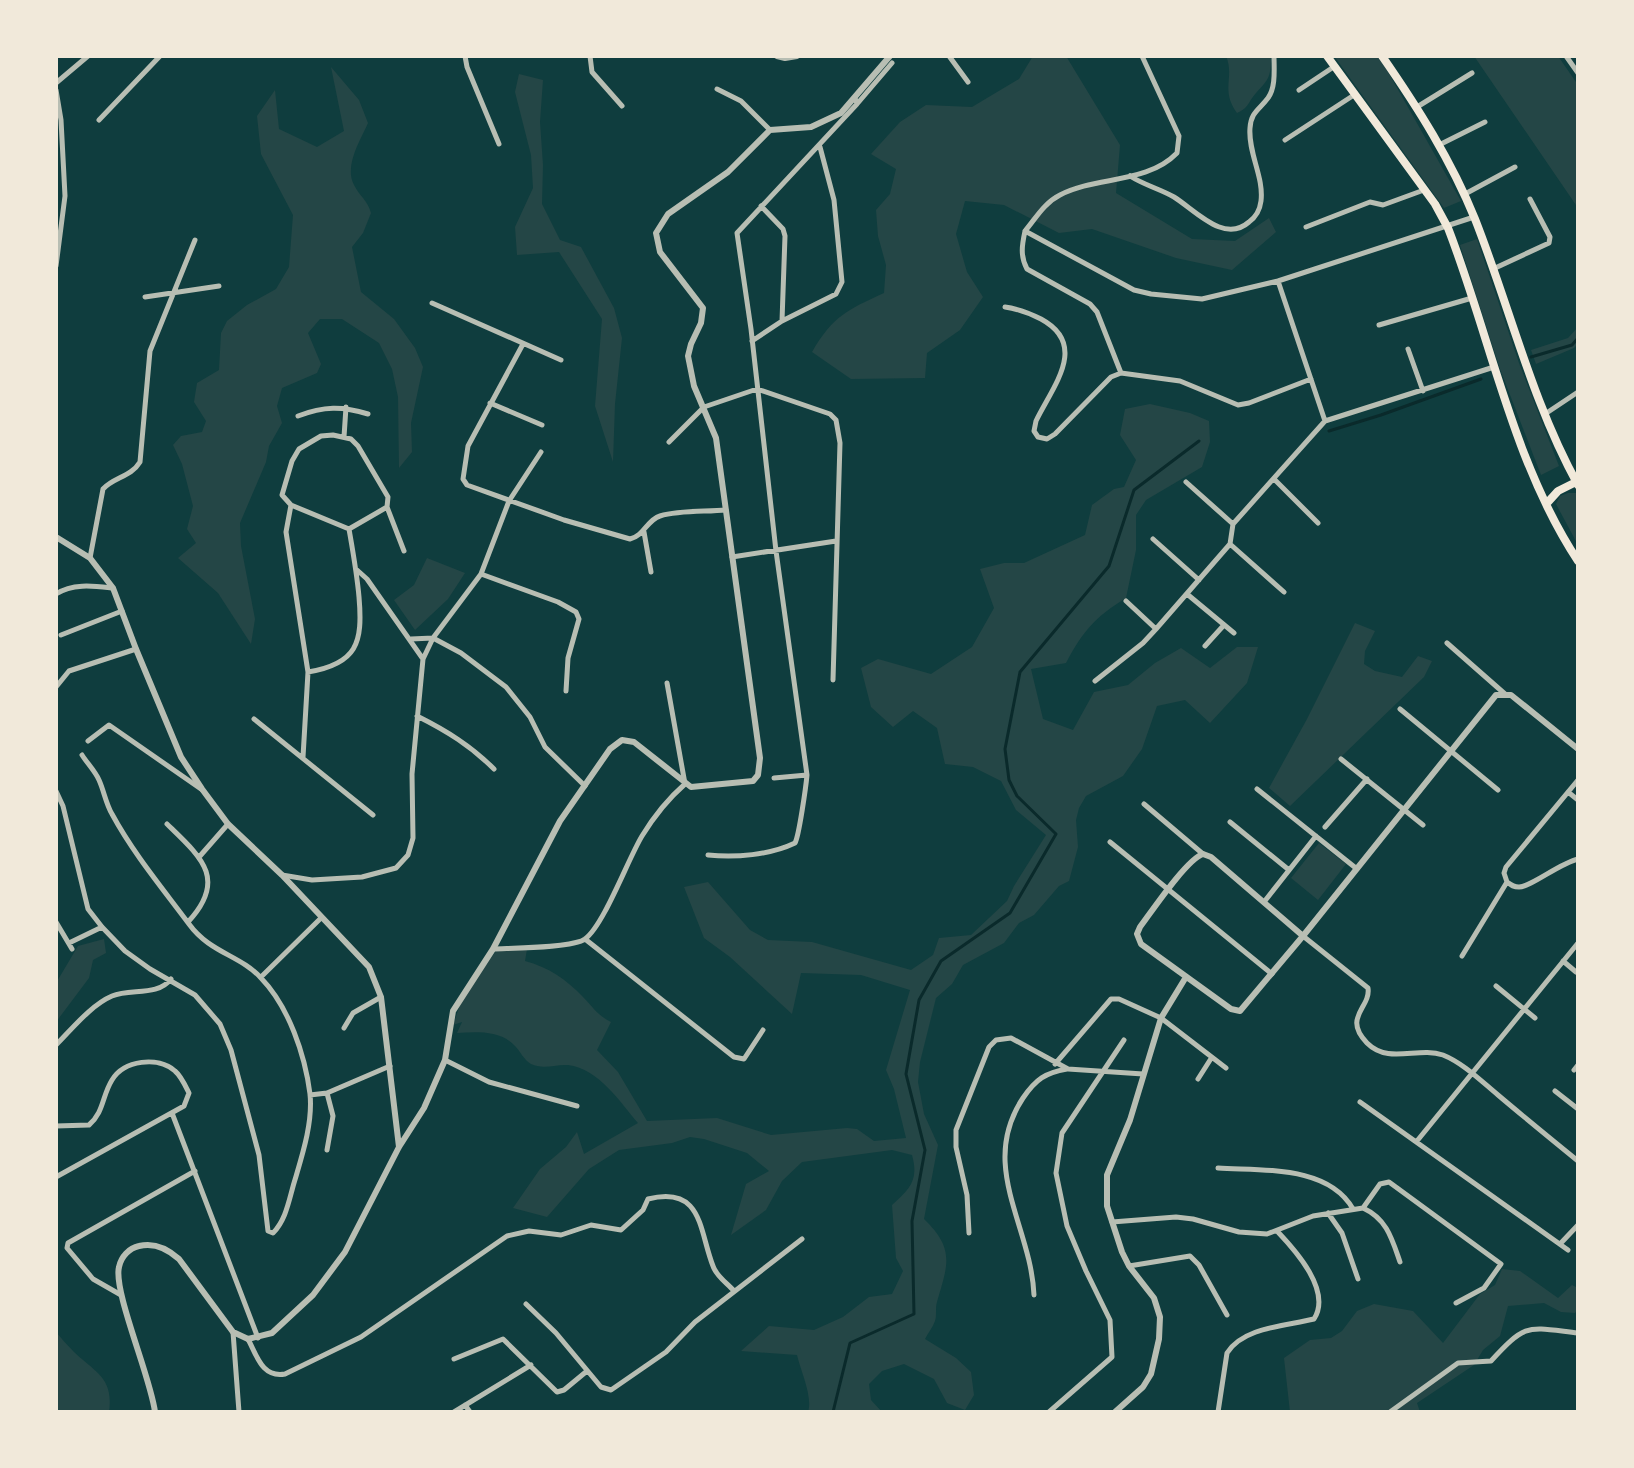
<svg xmlns="http://www.w3.org/2000/svg" width="1634" height="1468" font-family="Quicksand,sans-serif">
	<rect width="100%" height="100%" fill="#0f3d3e"/>
	<path fill="#244646" d="M1033,56H1066L1120,145L1116,193L1192,239L1235,241L1269,218L1276,232L1232,270L1176,258L1092,229L1059,233L1004,205L965,201L956,234L967,272L983,297L960,330L927,353L925,378L851,379L812,352C833,316 847,310 884,293L886,265L878,236L876,210L890,194L896,169L871,154L900,122L926,105L972,107L1019,79Z
		M1226,56H1271C1271,77 1269,79 1256,93C1248,102 1249,108 1237,113C1220,90 1235,77 1226,56Z
		M1334,56H1379L1461,201L1444,208Z
		M1474,56H1558L1578,85V208Z
		M331,67L359,100L368,123C360,141 344,166 354,185C360,197 367,199 371,213L363,233L352,247L361,292L394,319L415,348L423,367L411,423L412,452L399,468L398,397L392,369L379,343L342,319H320L308,333L321,364L317,373L282,388L277,406L282,423L269,446L266,462L240,523L241,546L255,619L251,644L218,593L178,558L196,543L187,529L193,506L182,464L173,445L181,436L202,432L206,421L194,402L197,383L219,370L221,333L227,321L247,305L276,289L289,267L293,215L261,154L257,116L275,90L279,129L317,147L344,131Z
		M519,74L543,80L540,122L543,165L542,204L560,240L581,247L614,308L622,338L615,404L613,462L595,406L602,319L559,252L517,255L515,227L533,188L531,155L515,92Z
		M1477,239L1519,363L1559,466L1541,475L1500,369L1460,245Z
		M1578,327V344L1574,348L1536,364L1531,350L1568,338Z
		M1150,404L1190,413L1209,421L1210,442L1202,467L1146,500L1136,515V550L1126,598C1095,617 1083,631 1066,663L1031,669L1043,719L1073,730L1094,692L1128,685L1155,663L1181,648L1210,668L1237,647H1258L1247,683L1210,723L1185,700L1157,706L1142,749L1123,776L1086,796L1079,808L1076,820L1078,847L1069,881L1059,886L1034,915L1019,923L1004,943L963,965L952,984L936,998L920,1062L918,1082L924,1114L938,1145L924,1219C955,1249 948,1264 937,1302C935,1308 937,1315 935,1321C933,1327 928,1333 925,1339L956,1358L971,1372L974,1395L965,1410L947,1403L934,1379L904,1364L882,1371L869,1384L871,1400L882,1412H808C813,1397 801,1372 797,1355L741,1351L769,1326L814,1330L843,1317L869,1297L892,1294L903,1271L896,1258L892,1205C910,1189 919,1180 912,1155L892,1150L802,1162L782,1181L766,1210L731,1235L746,1184L769,1171L747,1153L704,1139L690,1137L672,1143L619,1150L589,1169L547,1217L513,1208L540,1169L566,1147L577,1132L584,1154L638,1123C620,1102 599,1069 568,1065C555,1064 544,1070 531,1064C524,1060 520,1051 515,1046C500,1030 477,1032 457,1033L462,1022L453,1025L462,999L496,951L527,949L525,961C548,967 566,979 583,997C594,1008 597,1015 611,1022L597,1050L618,1072L647,1121L717,1118L771,1135L847,1128L857,1129L874,1141L906,1138L894,1089L886,1070L910,990L861,975L801,973L792,1014L730,957L704,938L684,887L708,882L750,930L768,940L812,942L911,970L933,955L939,938L971,935L1007,901L1014,886L1046,835L1016,810L1001,781L973,767L945,764L937,728L913,711L893,727L871,707L861,668L878,659L931,674L972,647L994,608L980,569L1004,563H1024L1085,535L1092,505L1114,489L1124,487L1136,460L1120,435L1125,409Z
		M1568,493H1576L1578,496V545L1556,504L1560,496Z
		M427,558L465,573L448,599L415,630L394,600L414,585Z
		M1355,623L1375,631L1365,651L1364,664L1375,671L1402,677L1418,656L1432,661L1424,677L1290,806L1269,788L1307,719Z
		M1319,843L1346,864L1318,900L1291,878Z
		M104,939L106,953L93,960L89,978L56,1022V983L78,946Z
		M1502,1269L1520,1271L1558,1298L1572,1285L1578,1288V1309L1575,1313L1561,1312L1544,1303L1508,1306L1500,1336L1483,1350L1474,1365L1417,1403L1420,1412H1290L1284,1358L1310,1340L1331,1338L1342,1331L1357,1311L1374,1304L1413,1311L1443,1343L1480,1294L1495,1285Z
		M56,1332C62,1339 68,1346 74,1352C95,1372 114,1378 109,1412H56Z"/>
	<g fill="none" stroke-linecap="round" stroke-linejoin="round">
		<path stroke="#0a2a2b" stroke-width="3" d="M1531,357L1572,345L1578,338
			M1329,431L1381,415L1481,379
			M833,1412L850,1343L914,1314L912,1221L925,1150L906,1074L919,1000L941,961L1010,913L1056,834L1017,796L1009,780L1005,749L1020,672L1109,566L1134,490L1199,441"/>
		<path stroke="#b8beb3" stroke-width="5" d="M465,56L467,67L499,144
			M590,56L592,72L622,106
			M949,56L968,82
			M1566,56L1578,73
			M56,83L88,56
			M717,89L741,101L770,130
			M56,90L61,120L65,196L56,266
			M1299,90L1335,66
			M857,104L892,63
			M1417,107L1472,73
			M99,120L160,56
			M1285,140L1354,95
			M1439,145L1485,122
			M1130,176C1144,185 1160,189 1174,197C1195,210 1224,244 1249,222C1256,217 1260,209 1261,201C1264,177 1248,153 1250,128C1251,112 1259,110 1268,98C1276,87 1274,69 1274,56
			M1465,194L1515,167
			M761,206L783,229L785,236L782,321
			M1306,227L1370,202L1383,205L1424,190
			M1025,231L1134,290L1151,294L1202,299L1278,281L1474,217
			M1025,231C1022,245 1020,256 1027,269L1090,304L1097,312L1121,373L1180,381L1238,405L1249,403L1311,379
			M1025,231C1036,218 1044,203 1060,195C1096,176 1147,184 1177,153L1179,136L1142,56
			M1493,269L1549,243L1550,237L1530,199
			M1278,281L1325,421
			M145,297L219,286
			M432,303L561,360
			M1005,307C1019,309 1029,313 1041,319C1089,345 1053,386 1036,421L1034,431L1038,437L1047,439L1055,434L1111,377L1121,373
			M1379,325L1472,298
			M752,341L782,321L836,294L842,282L834,200L820,147
			M523,344L468,446L463,479L467,485L564,520L630,539C644,536 647,520 660,516C680,510 705,512 726,510
			M1408,349L1423,391
			M490,403L542,425
			M1545,414L1578,392
			M298,416C324,406 342,406 368,414
			M344,437L346,407
			M669,442L704,407L757,389L830,414L836,420L840,443L833,680
			M1275,480L1318,523
			M1186,482L1233,524
			M291,505L286,532L308,672L303,757
			M349,529L291,505L282,495L292,461L299,449L321,436L333,435L351,439L358,446L388,497L387,507L404,551
			M349,529L387,507
			M644,532L651,572
			M1153,539L1199,580
			M1230,544L1284,592
			M732,557L836,541
			M90,558L103,489C114,477 131,477 140,462L150,351L195,240
			M357,570L367,579L423,659
			M481,574L558,602L576,612L579,619L568,658L566,691
			M56,594C73,583 94,586 113,588
			M1187,594L1234,633
			M1126,601L1156,629
			M61,635L122,611
			M411,639L433,638L461,653L506,687L530,717L545,747L585,786
			M1447,643L1505,694
			M1205,646L1224,625
			M308,672C357,664 363,643 359,597C357,574 353,552 349,529
			M1095,681L1143,643L1156,629L1230,544L1233,524L1325,421L1494,367
			M56,687L69,671L136,649
			M1400,709L1498,790
			M417,716C447,731 471,746 494,769
			M254,719L373,815
			M88,741L109,725L201,789
			M1341,759L1423,825
			M774,778L807,775
			M1257,789L1357,869
			M56,791L63,806L88,909L102,927L125,951L150,969L195,995L220,1024L231,1050L259,1155L268,1231L273,1233C286,1220 289,1200 294,1183C302,1156 313,1123 310,1094C305,1055 289,1007 261,978C240,955 210,953 189,924C163,889 133,853 112,814C106,804 104,791 99,780C95,771 87,763 82,755
			M1568,792L1578,800
			M1144,804L1203,854
			M1230,822L1289,870
			M167,824C201,857 228,879 188,922
			M1325,827L1367,779
			M1110,842L1272,974
			M708,855C735,858 770,855 795,843C799,836 806,786 807,775L776,551L751,329L737,233L857,104L855,98
			M200,856L228,824
			M282,875L312,880L362,877L396,868L408,855L413,838L412,774L423,659L433,638L481,574L509,501L541,452
			M1507,882L1504,873L1506,867L1578,780
			M1507,882C1511,885 1513,887 1519,887C1531,887 1560,863 1578,859
			M1264,902L1316,836
			M56,922L72,949
			M1303,936L1368,988C1371,1008 1342,1017 1367,1043C1389,1065 1418,1046 1443,1055C1463,1063 1481,1081 1498,1095C1524,1117 1551,1139 1578,1161
			M585,939L734,1057L744,1059L763,1030
			M69,943L102,927
			M493,949C511,948 573,948 585,939C604,925 628,859 642,836C653,818 669,798 685,784L667,683
			M1462,956L1507,882
			M1563,961L1576,972
			M261,977L321,918
			M1496,986L1535,1018
			M344,1028L353,1013L381,997
			M56,1045C72,1029 91,1005 112,996C131,988 157,997 171,979
			M445,1060L489,1082L577,1106
			M1055,1064L1111,999H1119L1161,1018L1226,1068
			M1574,1070L1578,1065
			M1198,1079L1212,1057
			M1555,1091L1578,1109
			M327,1093L333,1116L327,1150
			M310,1095L327,1093L390,1066
			M1360,1102L1568,1250
			M172,1113L258,1338
			M56,1126L89,1125C104,1112 102,1096 112,1080C124,1060 158,1056 175,1071C181,1076 185,1085 189,1093L184,1106L56,1177
			M1417,1141L1578,943
			M1218,1168C1262,1171 1328,1165 1353,1209
			M1363,1208L1380,1184L1389,1182L1501,1264L1484,1288L1456,1303
			M1363,1208C1387,1219 1392,1239 1400,1262
			M1328,1213L1342,1233L1358,1279
			M1112,1222L1176,1217L1193,1219L1239,1232L1267,1234L1313,1216L1363,1208
			M969,1233L967,1195L956,1147V1130L989,1047L996,1040L1011,1038L1068,1069L1143,1074
			M1560,1244L1578,1225
			M1129,1266L1190,1256L1199,1265L1227,1315
			M121,1295L93,1279L67,1248L68,1243L195,1171
			M1034,1295C1031,1225 978,1166 1023,1098C1036,1079 1045,1073 1067,1069
			M526,1304L556,1333L601,1387L611,1390L666,1352L695,1322L802,1239
			M233,1332L239,1412
			M248,1339C257,1356 262,1378 285,1374L361,1337L507,1236L529,1231L561,1235L591,1225L621,1230L643,1210L648,1199C703,1185 699,1231 713,1266C716,1276 727,1283 734,1291
			M454,1359L503,1339L557,1392L564,1390L587,1371
			M465,1405L470,1412
			M454,1412L531,1365
			M1049,1412L1112,1357L1110,1320L1086,1271L1067,1226L1056,1173L1062,1133L1124,1040
			M1218,1412L1227,1353C1243,1327 1286,1326 1314,1319C1332,1291 1296,1251 1277,1231
			M1390,1412L1458,1363L1491,1361C1527,1322 1527,1327 1578,1333"/>
		<path stroke="#b8beb3" stroke-width="6" d="M777,56L785,58L797,56
			M56,537L90,558L113,588L136,649L181,757L202,789L228,824L282,875L369,967L381,997L399,1147
			M1303,936L1211,857L1203,854C1187,859 1152,911 1140,927L1137,934L1141,944L1231,1009L1240,1011L1303,936L1496,695H1511L1578,749
			M155,1412C151,1378 113,1291 119,1267C121,1257 129,1248 139,1246C155,1242 168,1249 179,1259L233,1332L248,1339L272,1333L313,1295L345,1252L399,1147L424,1108L445,1060L453,1011L493,949L560,821L610,749L622,740L634,742L691,787L753,781L758,775L760,758L716,438L694,386L688,356L691,344L701,323L703,308L660,252L656,233L668,214L728,172L770,130L811,127L841,113L890,56
			M1115,1412L1143,1387L1151,1374L1159,1339L1160,1317L1154,1298L1129,1266L1122,1252L1107,1206V1175L1130,1120L1161,1018L1186,977"/>
		<path stroke="#f1e9da" stroke-width="8" d="M1327,56L1435,204L1448,228C1490,336 1513,463 1578,561
			M1382,56C1418,108 1451,160 1475,219C1510,308 1532,402 1578,485
			M1548,502L1558,491L1576,482"/>
	</g>
	<rect width="1634" height="1468" fill="none" stroke="#f1e9da" stroke-width="116"/>
</svg>
